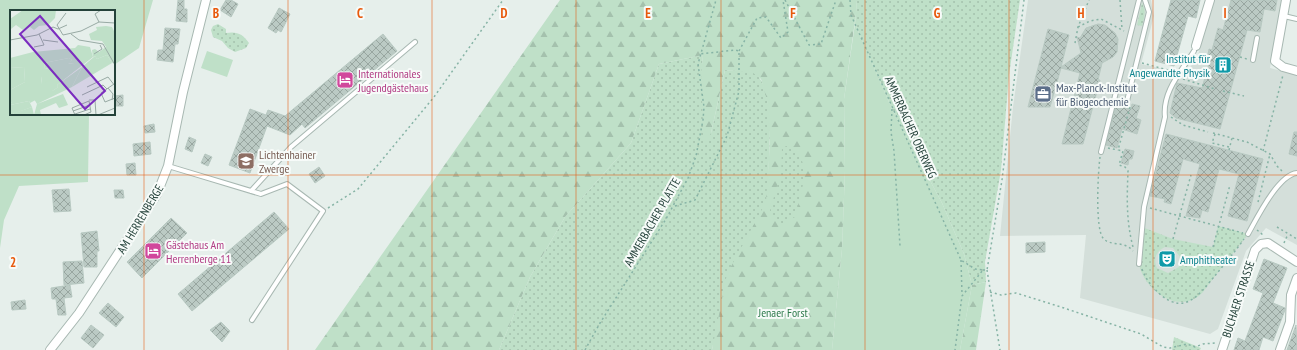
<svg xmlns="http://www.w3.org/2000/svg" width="1297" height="350" font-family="'PT Sans Narrow',sans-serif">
	<defs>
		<pattern id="grass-dots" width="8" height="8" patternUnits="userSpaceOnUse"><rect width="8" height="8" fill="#bfe0c8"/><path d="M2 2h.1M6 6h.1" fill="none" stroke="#a4c1ad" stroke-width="1.8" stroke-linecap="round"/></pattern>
		<pattern id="forest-firs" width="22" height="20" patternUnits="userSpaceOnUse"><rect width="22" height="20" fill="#bfe0c8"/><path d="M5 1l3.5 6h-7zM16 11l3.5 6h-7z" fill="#a4c1ad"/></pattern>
		<pattern id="building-cross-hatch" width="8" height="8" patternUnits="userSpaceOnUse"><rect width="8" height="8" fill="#bbcac4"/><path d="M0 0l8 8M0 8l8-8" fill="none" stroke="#98a6a0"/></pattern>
	</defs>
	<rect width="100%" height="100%" fill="#e6efeb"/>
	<path fill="#d4dfda" d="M1028,0H1151L1154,16L1141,64L1186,74L1198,55L1213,0H1282L1270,68L1297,75V245L1266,228L1246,251L1218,329L1210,334L1080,298L1086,235L1000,236L1013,107Z"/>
	<path fill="url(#grass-dots)" fill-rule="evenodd" d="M857,0H1020L1009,75L1001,170L985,262L986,282L972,285L964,254L942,203L892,109L855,24Z
		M1142,3C1147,11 1144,18 1142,26L1137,25Z
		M218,24L226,29V33C237,31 243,34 249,43L246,48L235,52L228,48L222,41L213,37L211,30L213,26Z
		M703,55C700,82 703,106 711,133L725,70C733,71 746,69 753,72C776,84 769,156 768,179L781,133L828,160L819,350L713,345L712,350H499L530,277L565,217L631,143L659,64Z
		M1218,226L1248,234C1236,250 1224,264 1212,280C1207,286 1203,294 1196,298C1173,312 1143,287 1139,264C1138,253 1141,238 1142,227L1173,239L1213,247ZM1165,247L1173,248L1181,258L1179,267L1168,273L1157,268C1153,259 1156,251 1165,247Z
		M1174,337L1201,348L1200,350H1172Z"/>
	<path fill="url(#forest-firs)" fill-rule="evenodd" d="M560,0H857L856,14L844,99L845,171L842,249L832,350H712L727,274L766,202L770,142L767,100L761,79L752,72L725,70L711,133L704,148L701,74L703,55L659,64L631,143L565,217L530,277L499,350H315ZM792,145C813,165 801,192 795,217L780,225L769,214L781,172L782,147Z
		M986,282L976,350H960L972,285Z"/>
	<path fill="#bfe0c8" d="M0,0H153L139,48L114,65V11H11V114H89L88,182L19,186L4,220L0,248Z
		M855,24L892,109L942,203L964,254L972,285L960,350H832L842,249L845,171L844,99Z
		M207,51L233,60L227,77L201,68Z"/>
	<path fill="url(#building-cross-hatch)" stroke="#b8c9c2" d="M178,0H184V9H187V22L176,21Z
		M226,0H231L238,4L231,17L220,10Z
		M1171,0H1200L1196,18L1188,16L1174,66L1155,61Z
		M1231,0H1277L1275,11L1264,9L1260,32L1247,30L1220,129L1176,118L1170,113L1177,83L1202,88L1210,60L1207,59L1209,49L1212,50L1218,28L1223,30Z
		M279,8L290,14L281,32L278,30L276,33L268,28Z
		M1098,24L1105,25L1115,33L1118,39L1117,52L1113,57L1102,63L1098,80H1100L1083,144H1062L1080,73L1061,68L1050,107H1028L1048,29L1069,35L1061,67L1081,53L1077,37L1080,38L1086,28Z
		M165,28L180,29L178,44H175L173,62L157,60L158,50H163Z
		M383,34L397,51L305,128L302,124L290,135L267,126L250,173L229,165L250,109L266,115L268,110L285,116Z
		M123,95V106H114V96Z
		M1132,104L1140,106L1136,118L1141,120L1137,134L1122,129L1117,148L1106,145L1116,105L1131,109Z
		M154,124L155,132L145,133L144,126Z
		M1294,132H1297V156L1289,154Z
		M1166,134L1263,159L1247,221L1228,216L1239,174L1219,169L1208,212L1202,210L1200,218L1186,216L1200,164L1183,159L1171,204L1164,202L1165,199L1150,196Z
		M189,137L196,140L192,152L185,149Z
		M150,142L151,154L134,156L133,144Z
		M1125,149L1134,151L1132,159H1129L1128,165L1121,163Z
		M205,154L212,157L208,166L201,163Z
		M135,163L136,175H127L126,164Z
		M319,167L325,176L315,183L309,174Z
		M69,189L71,211L54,212L52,190Z
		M114,190H123L124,198H115Z
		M274,212L289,229L192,311L178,294Z
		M171,218L187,233L142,278L127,262Z
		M97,231L99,251H97V267H84L81,233Z
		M1045,242V252L1026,253V243Z
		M1264,259L1287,268L1273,303L1285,308V310L1273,341L1263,337L1259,350H1234L1238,338L1245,341L1263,293L1253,289Z
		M82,261L84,283L64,285L63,262Z
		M70,285L72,297L64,298L66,315H58L56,299H52L51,288Z
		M25,300L26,309L12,310L11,302Z
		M108,303L124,317L116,327L99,313Z
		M221,322L230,331L222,342L210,330Z
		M91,325L104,335L93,348L81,338Z
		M1296,325L1297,350H1287Z"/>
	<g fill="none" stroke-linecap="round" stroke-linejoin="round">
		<g stroke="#a8b8b2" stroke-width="6">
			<path id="service" d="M1284,16L1297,19
				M1253,60L1257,38
				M1127,101L1149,12L1145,0
				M1101,152L1139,0
				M168,166L261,194L287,184L323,211L252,320
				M251,191L291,147L415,42
				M1248,234C1257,218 1278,175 1297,173
				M1139,264L1144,207L1165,117C1162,91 1182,71 1194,51"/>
		</g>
		<g stroke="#a8b8b2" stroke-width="10">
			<path id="minor" d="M1286,0L1275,61L1283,67L1297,71
				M1196,46L1210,0
				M50,350L79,313L157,194L168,166L183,92L206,0
				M1222,350L1255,250L1261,244L1268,243L1297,262
				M1280,350L1290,322L1291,295L1297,278"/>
		</g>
		<path stroke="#86b3a5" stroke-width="1.5" stroke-dasharray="2 3" stroke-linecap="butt" d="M785,0L809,45L821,44L836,0
			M850,0L851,15L961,260L975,269L983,270L962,296L955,350
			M1120,0L1122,29
			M1078,27L1090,21L1101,19L1124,31
			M1075,43L1078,27L1089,0
			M739,51L757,18L766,17L781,38L788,32L783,0
			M1240,57L1247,59
			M1142,63L1168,70L1173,74
			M1183,79L1215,89
			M1223,91L1244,96
			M1130,107L1118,150L1123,151L1119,165L1125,167L1128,171C1127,198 1126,220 1133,247
			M892,109L891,132L894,151L900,246
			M1171,117L1183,125L1208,132
			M1213,133L1247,142L1270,154L1277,166L1284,173
			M1215,134L1212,143L1229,147
			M1108,148L1118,150
			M1229,150L1232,138
			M1263,151L1283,75
			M1100,157C1098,172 1095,228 1103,238C1110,247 1124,240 1133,251
			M1258,202L1270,154
			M675,206L695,200L727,136L739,91V51L735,50L700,54
			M328,208L358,189L434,97L503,0
			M1150,208L1243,233
			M1277,227L1297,239
			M1257,230L1263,235
			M1173,239L1191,175
			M1284,243L1288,234
			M1213,247L1230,185
			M961,260L962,294
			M1142,269C1146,280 1153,288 1162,296C1185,314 1199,295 1213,278C1223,266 1234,253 1244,239
			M983,270H987L1002,180L1024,0
			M987,270L1000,350
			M990,292L1001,295L1016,293L1061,307L1141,334L1163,347L1170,348L1187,344L1195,347L1203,344L1215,343
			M585,350L600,323L666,219L688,178L696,156L703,120L704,107L698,64L716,0"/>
		<use href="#service" stroke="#fff" stroke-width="4"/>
		<use href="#minor" stroke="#fff" stroke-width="8"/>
	</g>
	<path fill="none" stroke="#e8590c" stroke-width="1" stroke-opacity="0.55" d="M144,0V350M288,0V350M432,0V350M576,0V350M721,0V350M865,0V350M1009,0V350M1153,0V350M0,175H1297"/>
	<defs>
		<g id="building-square" transform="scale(0.9)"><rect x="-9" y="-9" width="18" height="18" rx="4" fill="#0f9aa8" stroke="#f7fbf9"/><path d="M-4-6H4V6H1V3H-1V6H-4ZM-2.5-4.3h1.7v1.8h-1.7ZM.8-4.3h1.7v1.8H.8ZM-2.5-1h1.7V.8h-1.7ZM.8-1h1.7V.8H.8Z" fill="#fff"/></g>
		<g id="hotel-square" transform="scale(0.9)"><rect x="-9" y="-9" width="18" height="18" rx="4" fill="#d1479c" stroke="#f7fbf9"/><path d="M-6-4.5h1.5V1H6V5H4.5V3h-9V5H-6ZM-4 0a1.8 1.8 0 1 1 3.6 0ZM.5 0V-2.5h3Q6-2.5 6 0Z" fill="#fff"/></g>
		<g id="office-square" transform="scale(0.9)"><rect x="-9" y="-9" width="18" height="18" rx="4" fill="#5c6f8a" stroke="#f7fbf9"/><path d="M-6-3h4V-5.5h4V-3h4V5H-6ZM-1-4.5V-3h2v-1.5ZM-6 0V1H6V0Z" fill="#fff"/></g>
		<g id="school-square" transform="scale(0.9)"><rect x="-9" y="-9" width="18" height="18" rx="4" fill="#8d6e63" stroke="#f7fbf9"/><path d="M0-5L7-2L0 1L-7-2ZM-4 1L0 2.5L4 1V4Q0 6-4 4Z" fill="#fff"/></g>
		<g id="theatre-square" transform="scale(0.9)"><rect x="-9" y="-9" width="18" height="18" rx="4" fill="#0f9aa8" stroke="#f7fbf9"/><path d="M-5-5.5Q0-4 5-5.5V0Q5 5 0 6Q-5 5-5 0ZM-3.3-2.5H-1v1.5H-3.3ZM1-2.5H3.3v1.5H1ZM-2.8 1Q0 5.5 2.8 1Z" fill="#fff"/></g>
	</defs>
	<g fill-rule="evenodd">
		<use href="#building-square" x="1223" y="65"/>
		<use href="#hotel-square" x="345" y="80"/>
		<use href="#office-square" x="1043" y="94"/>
		<use href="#school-square" x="246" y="161"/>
		<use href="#hotel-square" x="153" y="251"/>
		<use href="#theatre-square" x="1167" y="259"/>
	</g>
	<g text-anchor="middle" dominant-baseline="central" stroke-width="4" stroke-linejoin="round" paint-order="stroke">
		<g font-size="12" fill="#0d838f" stroke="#f7fbf9" text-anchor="end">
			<text x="1210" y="58">Institut für<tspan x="1210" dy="14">Angewandte Physik</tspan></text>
			<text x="1180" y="259" text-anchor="start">Amphitheater</text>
		</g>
		<g font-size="12" fill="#b23c85" stroke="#f7fbf9" text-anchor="start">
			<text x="358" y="73">Internationales<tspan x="358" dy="14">Jugendgästehaus</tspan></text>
			<text x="166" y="244">Gästehaus Am<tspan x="166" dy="14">Herrenberge 11</tspan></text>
		</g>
		<g font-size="12" fill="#4e5e75" stroke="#f7fbf9" text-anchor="start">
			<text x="1056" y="87">Max-Planck-Institut<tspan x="1056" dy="14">für Biogeochemie</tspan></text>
		</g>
		<g font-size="12" fill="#24423a" stroke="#f7fbf9">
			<text transform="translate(911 127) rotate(66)">AMMERBACHER OBERWEG</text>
			<text transform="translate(140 219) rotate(-59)">AM HERRENBERGE</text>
			<text transform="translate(652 222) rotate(-60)">AMMERBACHER PLATTE</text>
			<text transform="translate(1238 299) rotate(-72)">BUCHAER STRASSE</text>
		</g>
		<g font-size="12" fill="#785e54" stroke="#f7fbf9" text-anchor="start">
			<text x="259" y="154">Lichtenhainer<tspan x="259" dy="14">Zwerge</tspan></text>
		</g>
		<g font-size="12" fill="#2d7a4b" stroke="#f7fbf9">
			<text x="783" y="312">Jenaer Forst</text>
		</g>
	</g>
	<g transform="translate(10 10)">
		<rect width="105" height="105" fill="#e6efeb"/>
		<path d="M97,45L102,53L62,77L72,57L85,46L87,49ZM59,48L62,50L58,54L64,53L62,62L26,87L0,93V80L32,74L31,66L38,58L35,59L34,53ZM14,57L15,72L0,80V58ZM22,97L24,105H4V103Z" fill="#bfe0c8"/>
		<path d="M68,35L80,37L83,47L47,75L48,77L44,80L20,93L19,91L0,95L3,90L0,88V80L15,72L14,57L0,58V48L23,42L65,38ZM59,48L62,50L57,54L64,53L61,58L32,74L31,67L39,58L35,59L34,53Z" fill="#bfe0c8" fill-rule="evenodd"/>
		<path d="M13,0H46L45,8L38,15L29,16L24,20L20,17L13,20L6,15L1,19L0,9ZM96,16L102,17L105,23V52L102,53L97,45L87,49L85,46L83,47L82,40L85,39L89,42L96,37L92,31L81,30L79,24L87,20L86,17ZM72,57L62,77L27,94L24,89L29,85L44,80L48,77L47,75ZM53,84L58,95L49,98L46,93L30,100L31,105H24L27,94ZM19,91L22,97L0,105V95Z" fill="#bfe0c8"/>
		<path fill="none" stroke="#98aaa4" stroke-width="1" d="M56,3L47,15L53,25L71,21L89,12L105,13M89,12L85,4L91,0M61,24L69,30L93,34L105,55M0,30L27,25L43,17L48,19L57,15M33,30L48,32M24,37L34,35L29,24M84,44L92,39L90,35M104,74L91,83L95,92L105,88M77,77L98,67L105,76M87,78L93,75L97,79M98,78L103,84L102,90M72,85L87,78M79,90H85L86,105M63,101L80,95M65,104L80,99M65,105L62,98L79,91L81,102L74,105M88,105L105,98"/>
		<path fill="#7b2cbf" fill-opacity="0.15" stroke="#7b2cbf" stroke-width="2" d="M30,6L95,81L75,99L10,24Z"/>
		<rect width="105" height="105" fill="none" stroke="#24423a" stroke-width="2"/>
	</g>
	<g font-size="13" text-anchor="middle" font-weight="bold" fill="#e8590c" stroke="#f7fbf9" stroke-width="4" stroke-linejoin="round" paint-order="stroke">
		<text x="216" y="18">B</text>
		<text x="360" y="18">C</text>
		<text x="504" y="18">D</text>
		<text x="648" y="18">E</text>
		<text x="793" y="18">F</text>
		<text x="937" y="18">G</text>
		<text x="1081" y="18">H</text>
		<text x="1225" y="18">I</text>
		<text x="13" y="267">2</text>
	</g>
</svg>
